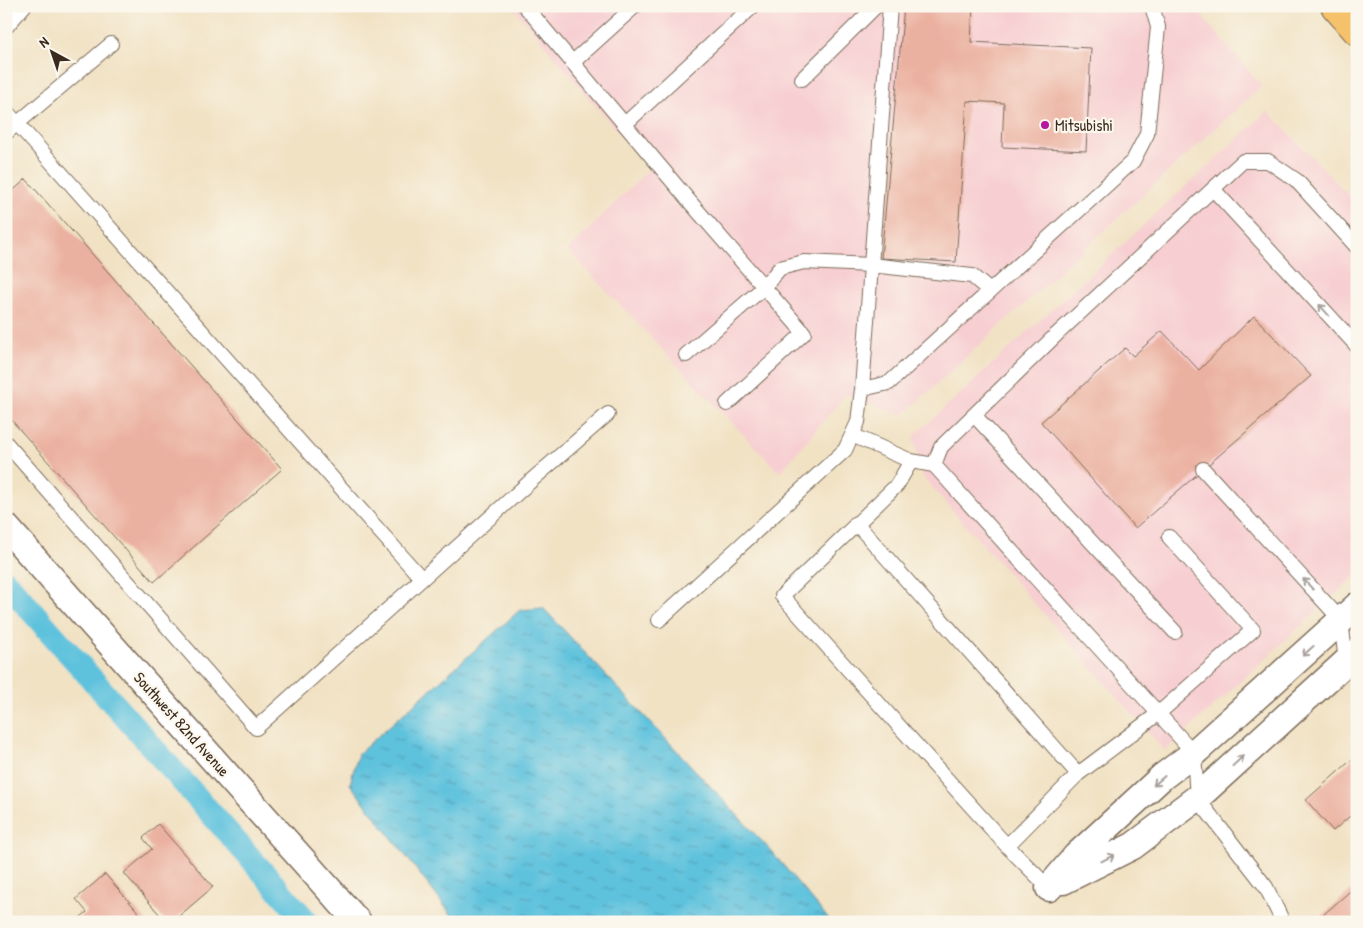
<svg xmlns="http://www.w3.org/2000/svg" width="1363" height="928" font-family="'Patrick Hand',sans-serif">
	<defs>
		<pattern id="water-ripples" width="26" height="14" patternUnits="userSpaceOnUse" patternTransform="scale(1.25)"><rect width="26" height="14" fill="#5fc2dd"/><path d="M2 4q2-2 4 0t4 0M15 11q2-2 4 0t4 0" fill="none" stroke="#509eb3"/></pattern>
	</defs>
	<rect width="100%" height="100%" fill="#fbf7ec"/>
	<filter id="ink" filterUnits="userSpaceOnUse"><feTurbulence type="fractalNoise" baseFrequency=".02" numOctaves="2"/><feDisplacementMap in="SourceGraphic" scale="10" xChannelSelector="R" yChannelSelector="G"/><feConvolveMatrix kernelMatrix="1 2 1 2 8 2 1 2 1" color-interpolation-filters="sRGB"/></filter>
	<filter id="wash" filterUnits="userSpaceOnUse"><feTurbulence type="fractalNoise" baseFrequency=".0096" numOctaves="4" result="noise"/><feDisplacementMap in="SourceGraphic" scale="20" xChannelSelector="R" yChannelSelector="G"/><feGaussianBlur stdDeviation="1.12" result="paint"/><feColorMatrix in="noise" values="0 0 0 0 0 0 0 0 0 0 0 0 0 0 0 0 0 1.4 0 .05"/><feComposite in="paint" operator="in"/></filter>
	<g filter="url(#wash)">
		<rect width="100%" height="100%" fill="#f1e2c4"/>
		<path fill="#f7cfd2" d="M512,6H1193L1262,86L903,415L846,394L780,473L568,250L649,169Z
			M1268,111L1357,204V574L1165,751L923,477L913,437Z"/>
		<path fill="url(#water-ripples)" stroke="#4d767e" d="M543,608L771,851L831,922H457L350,784L358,754L520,610Z"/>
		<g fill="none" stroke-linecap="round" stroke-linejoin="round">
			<path stroke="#5fc2dd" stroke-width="24" d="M6,582L307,922"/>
		</g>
		<g id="blocks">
			<path fill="#ebb1a0" d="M904,6H973L971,42L1091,48L1086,151L1002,147L1004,103L967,101L956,262L881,258Z
				M26,179L282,469L154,582L6,414V197Z
				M1254,316L1311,376L1135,528L1041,422L1125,348L1133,356L1162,331L1199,370Z
				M1357,755V810L1333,831L1306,800Z
				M158,824L213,887L172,922H166L124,873L152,849L143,838Z
				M105,874L147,922H75L87,912L76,899Z
				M1357,885V922H1315Z"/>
		</g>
	</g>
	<g filter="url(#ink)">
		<use href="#blocks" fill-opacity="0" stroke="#7b6a58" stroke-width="1"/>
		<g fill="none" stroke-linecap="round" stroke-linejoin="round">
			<g stroke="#7b6a58" stroke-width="16">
				<path id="lane" d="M525,6L690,202L804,333L727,404
					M6,27L24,6
					M573,62L635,6
					M802,79L876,6
					M6,111L422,579
					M625,124L753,6
					M6,133L111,44
					M1213,189L1357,346
					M686,355L764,287L780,268L804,262L871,265L972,276L990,291
					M862,389L889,383L1133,161L1147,134L1158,27L1152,6
					M974,415L1175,632
					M852,435L911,461L897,485L782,596L1007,846L1049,888
					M6,443L256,728L533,479L608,414
					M911,461L934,465L1194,753L1197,798L1266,887L1283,922
					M934,465L941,447L1056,335L1243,161H1268L1296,180L1357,247
					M1203,469L1341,620L1346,662L1357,674
					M856,523L1078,774L1007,846
					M659,620L845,450L858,422L862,389L890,6
					M1078,774L1159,713L1253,630L1169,537"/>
			</g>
			<g stroke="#7b6a58" stroke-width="29">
				<path id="street" d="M6,527L358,922
					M1063,881L1133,846L1197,798L1357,652
					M1049,888L1076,856L1162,777L1194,753L1357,606"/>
			</g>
			<g stroke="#7b6a58" stroke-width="30">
				<path id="primary" d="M1335,6L1357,31"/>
			</g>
			<use href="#lane" stroke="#fff" stroke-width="14"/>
			<use href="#street" stroke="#fff" stroke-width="26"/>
			<use href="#primary" stroke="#f5c16b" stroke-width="28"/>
		</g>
		<defs><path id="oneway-shaft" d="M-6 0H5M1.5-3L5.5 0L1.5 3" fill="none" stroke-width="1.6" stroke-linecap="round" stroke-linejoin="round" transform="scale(1.25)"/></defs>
		<g stroke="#a79f9a">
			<use href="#oneway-shaft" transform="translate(1324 310) rotate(-132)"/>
			<use href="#oneway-shaft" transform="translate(1308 584) rotate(-132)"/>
			<use href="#oneway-shaft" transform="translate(1308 651) rotate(138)"/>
			<use href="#oneway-shaft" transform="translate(1238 761) rotate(-43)"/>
			<use href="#oneway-shaft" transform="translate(1159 781) rotate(139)"/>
			<use href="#oneway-shaft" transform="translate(1108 858) rotate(-27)"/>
		</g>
	</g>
	<circle fill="#b5179e" stroke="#fbf7ec" stroke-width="2" cx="1045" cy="125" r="5"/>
	<g text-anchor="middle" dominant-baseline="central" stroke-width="4.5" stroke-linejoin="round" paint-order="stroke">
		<g font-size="16" fill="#3b2a1e" stroke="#fbf7ec" text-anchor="start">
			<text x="1055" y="125">Mitsubishi</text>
		</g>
		<g font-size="16" fill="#3b2a1e" stroke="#fbf7ec">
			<text transform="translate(182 724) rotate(48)">Southwest 82nd Avenue</text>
		</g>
	</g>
	<rect width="1363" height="928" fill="none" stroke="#fbf7ec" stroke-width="25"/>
	<g transform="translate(52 52) rotate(320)" stroke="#fbf7ec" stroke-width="4" paint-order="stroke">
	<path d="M0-4L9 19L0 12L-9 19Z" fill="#3b2a1e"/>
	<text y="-8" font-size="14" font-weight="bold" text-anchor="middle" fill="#3b2a1e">N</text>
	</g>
</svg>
